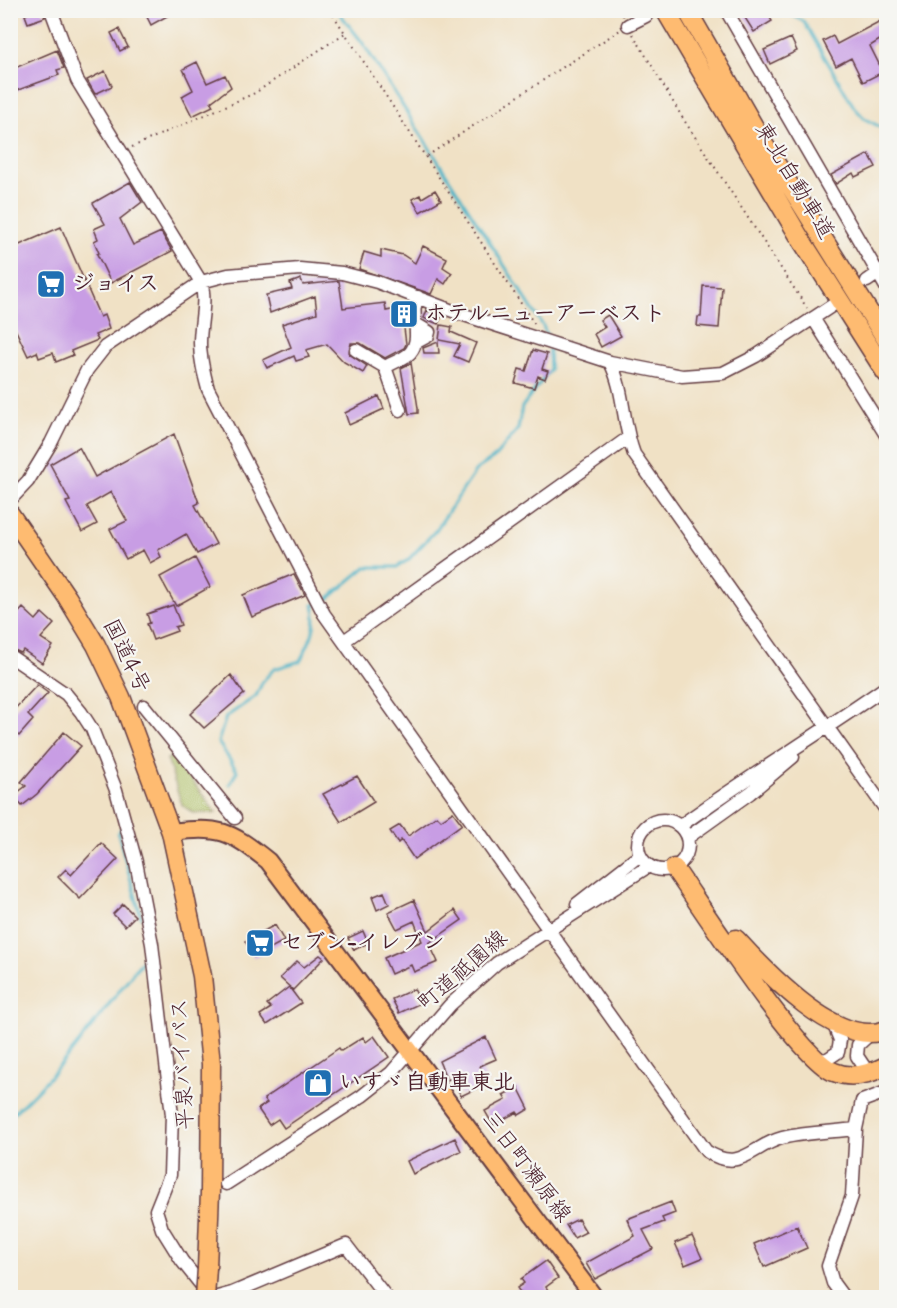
<svg xmlns="http://www.w3.org/2000/svg" width="897" height="1308" font-family="Mynerve,'Klee One',sans-serif">
	<rect width="100%" height="100%" fill="#f6f6f2"/>
	<filter id="ink" filterUnits="userSpaceOnUse"><feTurbulence type="fractalNoise" baseFrequency=".0167" numOctaves="2"/><feDisplacementMap in="SourceGraphic" scale="12" xChannelSelector="R" yChannelSelector="G"/><feConvolveMatrix kernelMatrix="1 2 1 2 8 2 1 2 1" color-interpolation-filters="sRGB"/></filter>
	<filter id="wash" filterUnits="userSpaceOnUse"><feTurbulence type="fractalNoise" baseFrequency=".008" numOctaves="4" result="noise"/><feDisplacementMap in="SourceGraphic" scale="24" xChannelSelector="R" yChannelSelector="G"/><feGaussianBlur stdDeviation="1.35" result="paint"/><feColorMatrix in="noise" values="0 0 0 0 0 0 0 0 0 0 0 0 0 0 0 0 0 1.4 0 .05"/><feComposite in="paint" operator="in"/></filter>
	<g filter="url(#wash)">
		<rect width="100%" height="100%" fill="#f0e1c5"/>
		<path fill="#acbd61" stroke="#7b6e46" stroke-width="1.5" d="M174,756L216,813H193L182,805L167,759Z"/>
		<g fill="none" stroke-linecap="round" stroke-linejoin="round">
			<path stroke="#48b2c6" stroke-width="3" d="M337,10L362,42L543,326L547,336
				M784,10L804,22L854,107L865,119L886,130
				M323,603L366,567H397L408,560L436,530L477,469L494,458L518,429L522,407L550,370L549,350
				M230,784L237,771L218,742L226,717L256,696L263,681L274,669L300,661C310,642 319,625 313,605L317,604
				M123,826L118,833L141,917
				M10,1116C65,1068 104,1009 149,952"/>
		</g>
		<g id="blocks">
			<path fill="#c89de4" d="M35,10H43L45,17L28,23L25,15Z
				M150,10H178L151,25L145,13Z
				M740,10H765L772,21L754,32Z
				M886,18V36L870,46L883,72L863,82L851,58L836,66L823,41L833,36L837,44Z
				M119,29L128,47L120,51L111,33Z
				M791,38L797,51L770,64L764,50Z
				M57,50L64,68L57,70L59,75L10,93V70Z
				M197,62L207,83L225,75L231,87L211,102L213,106L192,116L182,96L193,90L183,69Z
				M105,71L112,86L95,94L87,80Z
				M869,154L876,167L855,177L853,173L836,184L831,175Z
				M130,182L142,202L120,219L133,245L161,232L172,251L111,283L97,254L99,253L94,241L98,239L94,229L105,224L93,203Z
				M435,190L441,200L420,212L412,199L420,195L422,198Z
				M61,227L100,317L104,315L109,329L95,335L98,340L71,351L73,355L56,362L53,353L39,358L37,352L28,356L10,318V249Z
				M423,246L447,258L443,267L452,273L445,284L438,279L431,294L359,269L364,252L381,257V250L403,255L415,263Z
				M301,279L303,285L339,281L343,308L385,303L386,311L407,307V327L404,328L406,344L404,348L385,358L360,343H351L349,354L367,366L363,373L344,362L327,344L306,350L309,357L296,361L294,356L267,368L263,360L291,347L282,324L317,313L315,296L270,313L266,295L292,289L290,283Z
				M703,286L722,287L719,328L697,326L698,317H701Z
				M427,310L442,316L438,324L424,318Z
				M608,315L621,336L601,347L594,334L605,327L600,320Z
				M441,325L452,327L451,332L476,343L468,362L454,356L460,344L439,340Z
				M438,342L439,353H424L423,348Z
				M533,350L547,354L542,369L548,371L545,379L538,376L534,388L515,383L519,369L526,371Z
				M411,363L418,408V413L409,414L401,368Z
				M379,396L384,409L349,425L345,413Z
				M174,434L199,503L195,505L216,544L197,554L186,534L158,550L161,557L150,563L143,550L126,559L110,529L127,521L111,492L87,506L97,524L82,532L66,502L70,501L50,464L79,447L95,477Z
				M195,558L210,587L176,606L160,577Z
				M294,574L305,595L252,617L243,595Z
				M173,605L181,625L175,627L177,631L153,640L147,624L150,623L147,614Z
				M23,608L36,620L42,613L54,624L41,638L53,646L42,663L23,650L21,653L10,648V622Z
				M231,675L244,694L204,728L190,714Z
				M37,685L48,693L28,715L33,720L19,736L10,728V714Z
				M64,732L81,746L37,794L22,806L13,796L26,786L21,782Z
				M357,776L374,802L341,822L323,794Z
				M453,812L462,824L414,859L401,840L398,843L390,831L400,825L408,836L437,816L441,820Z
				M101,843L118,859L80,899L58,877L66,869L71,875Z
				M384,892L389,904L377,910L372,897Z
				M414,900L428,931L455,910L462,920L429,943L438,962L414,972L411,965L391,974L384,958L422,941L414,921L397,929L388,912Z
				M123,904L135,916L125,926L113,914Z
				M275,925L284,941L254,957L245,941Z
				M363,931L368,943L354,950L348,938Z
				M320,955L324,958L293,990L280,978L297,961L304,967Z
				M289,987L301,1003L267,1025L260,1015L271,1008L267,1004Z
				M414,989L421,1003L399,1013L392,999Z
				M374,1036L389,1057L284,1128L278,1119L269,1125L258,1109L267,1103L264,1099L339,1048L341,1051L363,1037L366,1042Z
				M486,1037L496,1059L480,1066L488,1083L461,1096L452,1078L447,1080L439,1061Z
				M518,1087L529,1109L519,1115L517,1112L493,1125L485,1111L506,1100L503,1095Z
				M455,1138L461,1151L413,1174L407,1161Z
				M671,1202L675,1213L662,1218L664,1222L643,1230L653,1249L595,1279L586,1263L635,1236L627,1219Z
				M578,1219L586,1232L574,1238L566,1225Z
				M797,1226L807,1248L764,1267L754,1244Z
				M692,1236L702,1258L685,1265L675,1243Z
				M546,1261L558,1278L546,1287L553,1298H524L517,1288L524,1283L521,1279Z"/>
		</g>
	</g>
	<g filter="url(#ink)">
		<use href="#blocks" fill-opacity="0" stroke="#633c42" stroke-width="1.5"/>
		<g fill="none" stroke-linecap="round" stroke-linejoin="round">
			<g stroke="#633c42" stroke-width="15">
				<path id="minor" d="M51,10L77,80L201,282C207,301 200,322 200,343C200,359 204,374 208,389L324,614L706,1151C741,1174 753,1145 782,1138C806,1132 832,1132 856,1129
					M726,10L886,287
					M628,25L646,16
					M867,281L886,268
					M813,318L886,435
					M415,343L428,336L429,332L416,324
					M356,350L385,367
					M610,362C625,391 622,423 634,454L886,810
					M400,410L385,367C392,363 404,359 410,353C424,337 408,313 418,297
					M10,500L28,481L51,443L87,370L105,347L201,282L228,275L300,269L342,273L377,282L458,313L610,362L682,376L723,373L756,356L833,305
					M344,641L628,438
					M10,656L66,694L81,712L92,729L116,790L136,862L152,944L172,1115L170,1175L156,1210L162,1229L182,1261L206,1291
					M144,706L235,818
					M638 845a25 25 0 1 1 50 0a25 25 0 1 1-50 0Z
					M680,826C747,777 818,735 886,687
					M687,838L750,793L793,757
					M577,904L640,855
					M871,1033L858,1045L857,1056L865,1068L876,1071
					M816,1058L826,1060L838,1052L840,1040L833,1023
					M226,1184L362,1096L391,1073L450,1005L497,963L649,866
					M214,1298L232,1293L346,1245L387,1298
					M844,1298L833,1283L828,1266L852,1196L856,1129L862,1101L886,1092"/>
			</g>
			<g stroke="#633c42" stroke-width="20">
				<path id="major" d="M171,832C220,826 229,830 268,861L595,1298"/>
			</g>
			<g stroke="#633c42" stroke-width="21">
				<path id="highway" d="M665,10L800,238L886,373
					M687,10L765,146L886,339
					M10,514L67,597L96,645L121,697L171,832L202,976L211,1064L210,1192L207,1268
					M674,868C701,906 799,1059 834,1072C851,1079 870,1074 886,1066
					M736,939C766,972 838,1049 886,1030"/>
			</g>
			<path stroke="#633c42" stroke-width="2" stroke-dasharray="1.5 4.5" stroke-linecap="butt" d="M330,10L345,33
				M619,10L623,16
				M633,34L682,117L807,308
				M132,147L255,93L345,33L535,325
				M427,156L620,30"/>
			<use href="#minor" stroke="#fff" stroke-width="12"/>
			<use href="#major" stroke="#febb71" stroke-width="16"/>
			<use href="#highway" stroke="#febb71" stroke-width="18"/>
			<g stroke="#633c42" stroke-width="21" stroke-linecap="butt">
				<path id="highway-bridge" d="M205,1298L207,1268"/>
			</g>
			<use href="#highway-bridge" stroke="#febb71" stroke-width="18"/>
		</g>
	</g>
	<defs>
		<g id="supermarket-square" transform="scale(1.5)"><rect x="-9" y="-9" width="18" height="18" rx="4" fill="#1f6fb2" stroke="#f6f6f2"/><path d="M-6-5.5h2.5l.6 2H6L4.5 2H-2.5L-4.4-4H-6ZM-1.5 3.2a1.3 1.3 0 1 0 .1 0ZM3 3.2a1.3 1.3 0 1 0 .1 0Z" fill="#fff"/></g>
		<g id="building-square" transform="scale(1.5)"><rect x="-9" y="-9" width="18" height="18" rx="4" fill="#1f6fb2" stroke="#f6f6f2"/><path d="M-4-6H4V6H1V3H-1V6H-4ZM-2.5-4.3h1.7v1.8h-1.7ZM.8-4.3h1.7v1.8H.8ZM-2.5-1h1.7V.8h-1.7ZM.8-1h1.7V.8H.8Z" fill="#fff"/></g>
		<g id="shop-square" transform="scale(1.5)"><rect x="-9" y="-9" width="18" height="18" rx="4" fill="#1f6fb2" stroke="#f6f6f2"/><path d="M-5-2.5h2.3a2.7 3.5 0 0 1 5.4 0H5L5.5 6h-11ZM-1.5-2.5h3a1.5 2.3 0 0 0-3 0Z" fill="#fff"/></g>
	</defs>
	<g fill-rule="evenodd">
		<use href="#supermarket-square" x="51" y="284"/>
		<use href="#building-square" x="404" y="314"/>
		<use href="#supermarket-square" x="260" y="943"/>
		<use href="#shop-square" x="318" y="1083"/>
	</g>
	<g text-anchor="middle" dominant-baseline="central" stroke-width="4.5" stroke-linejoin="round" paint-order="stroke">
		<g font-size="22" fill="#4a1f2b" stroke="#f6f6f2">
			<text transform="translate(794 181) rotate(59)">東北自動車道</text>
			<text transform="translate(126 656) rotate(64)">国道4号</text>
			<text transform="translate(463 971) rotate(-41)">町道祗園線</text>
			<text transform="translate(183 1064) rotate(-93)">平泉バイパス</text>
			<text transform="translate(526 1167) rotate(53)">三日町瀬原線</text>
		</g>
		<g font-size="22" font-weight="bold" fill="#4a1f2b" stroke="#f6f6f2" text-anchor="start">
			<text x="72" y="284">ジョイス</text>
			<text x="425" y="314">ホテルニューアーベスト</text>
			<text x="281" y="943">セブン-イレブン</text>
			<text x="339" y="1083">いすゞ自動車東北</text>
		</g>
	</g>
	<rect width="897" height="1308" fill="none" stroke="#f6f6f2" stroke-width="36"/>
</svg>
